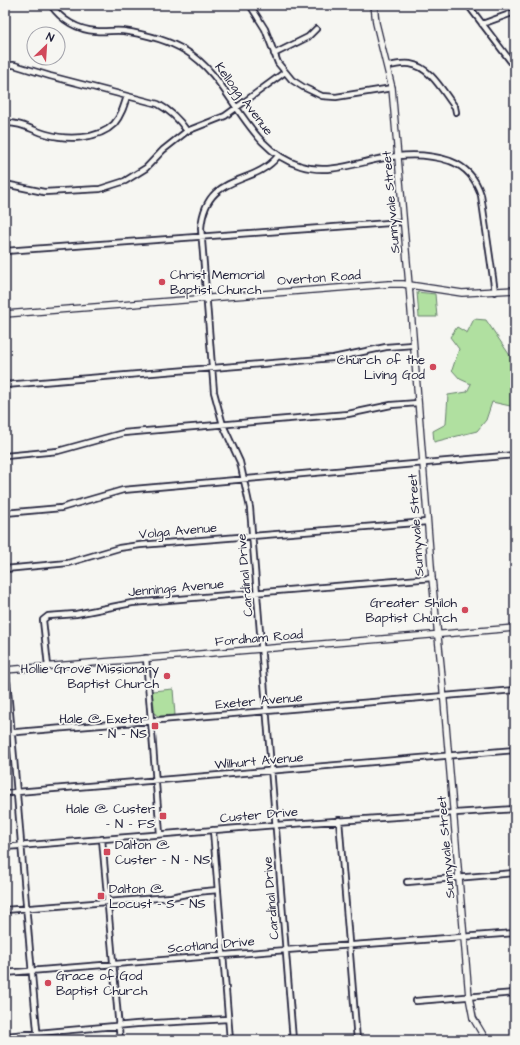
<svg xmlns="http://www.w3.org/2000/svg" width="520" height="1045" font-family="'Architects Daughter',sans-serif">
	<rect width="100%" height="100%" fill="#f6f6f2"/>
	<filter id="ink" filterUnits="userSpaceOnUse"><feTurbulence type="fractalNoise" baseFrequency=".025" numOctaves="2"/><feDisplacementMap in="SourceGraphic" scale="8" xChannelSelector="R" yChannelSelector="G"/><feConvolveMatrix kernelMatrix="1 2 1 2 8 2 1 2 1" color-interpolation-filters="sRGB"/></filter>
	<g filter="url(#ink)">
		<path fill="#b0e0a0" stroke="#69816e" d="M417,292L435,294L437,317H419Z
			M474,319L486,320L515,363V407L492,402L486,420L477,431L434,442L433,431L446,424L448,395L467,392L471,384L460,379L452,370L459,349L450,337L457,327L467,333Z
			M173,689L175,715L158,716L155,714L152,691Z"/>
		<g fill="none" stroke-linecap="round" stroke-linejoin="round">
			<g stroke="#22223b" stroke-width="8">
				<path id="minor" d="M51,5C61,20 78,30 96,31C105,32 115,30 123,31C144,34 168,40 186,51C233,79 244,149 301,166C327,174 354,164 379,159C403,154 426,153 450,161C466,167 476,178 481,195L495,292
					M250,5L265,29L278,63L292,80L303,87L322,96L336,97L392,88
					M468,5L515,67
					M482,24L515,12
					M274,54L308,37L316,29
					M5,65H14L50,76L158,104C171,111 179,119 187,131
					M388,66C395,65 403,63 410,64C431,67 443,92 455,107L456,112
					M5,123C20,122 32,130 46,134C66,140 98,140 114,124C121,116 124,106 127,96
					M278,156C253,188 206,171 201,228L214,392L223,425L240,462L250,508L293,1040
					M5,184L44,192L100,189L125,181L146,168L163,150L187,131L225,116L285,72
					M5,251L403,222
					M5,385L333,358L386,347L413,345
					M5,456L58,451L123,433L348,414L391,405L418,403
					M5,513L61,508L123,490L515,455
					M5,569L68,563L119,548L140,545L427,522
					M146,658L160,834
					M48,666L43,620L48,616L76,614L132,603L432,578
					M6,670C18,793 26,917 38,1040
					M5,733L515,690
					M5,793L515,750
					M339,820L357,1040
					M213,830L230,1040
					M102,839L120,1040
					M5,847L276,825L515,809
					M407,882L515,873
					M5,910L171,897L196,892L218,890
					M5,973L286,950L515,933
					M416,1001L515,993
					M5,1036L137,1024L228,1019"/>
			</g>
			<g stroke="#22223b" stroke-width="8">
				<path id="tertiary" d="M374,5L376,23L392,88L409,285L432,578L441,666L469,997L473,1018L486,1040
					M5,314L389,284H403L462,293L515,290
					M5,670L515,628"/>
			</g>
			<use href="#minor" stroke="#f6f6f2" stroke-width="4.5"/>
			<use href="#tertiary" stroke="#f6f6f2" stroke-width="5.5"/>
		</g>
	</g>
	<g fill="#d1495b" stroke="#f6f6f2" stroke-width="1.5">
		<circle cx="162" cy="282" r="4"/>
		<circle cx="433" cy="367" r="4"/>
		<circle cx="465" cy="610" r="4"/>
		<circle cx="167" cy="676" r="4"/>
		<rect x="151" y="722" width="8" height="8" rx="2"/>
		<rect x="159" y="812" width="8" height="8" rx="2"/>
		<rect x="103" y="848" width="8" height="8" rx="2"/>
		<rect x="97" y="892" width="8" height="8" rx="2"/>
		<circle cx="48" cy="983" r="4"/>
	</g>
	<g text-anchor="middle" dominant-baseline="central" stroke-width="3.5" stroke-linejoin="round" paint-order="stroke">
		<g font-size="13" fill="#22223b" stroke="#f6f6f2">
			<text transform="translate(244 99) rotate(53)">Kellogg Avenue</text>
			<text transform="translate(391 202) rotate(-95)">Sunnyvale Street</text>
			<text transform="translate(319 278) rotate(-4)">Overton Road</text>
			<text transform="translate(416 525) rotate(-94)">Sunnyvale Street</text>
			<text transform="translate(178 531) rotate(-5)">Volga Avenue</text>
			<text transform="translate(245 575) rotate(-95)">Cardinal Drive</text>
			<text transform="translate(176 588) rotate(-5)">Jennings Avenue</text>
			<text transform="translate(259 638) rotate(-5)">Fordham Road</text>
			<text transform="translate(259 701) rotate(-5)">Exeter Avenue</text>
			<text transform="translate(259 761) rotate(-5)">Wilhurt Avenue</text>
			<text transform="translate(259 815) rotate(-5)">Custer Drive</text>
			<text transform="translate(446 847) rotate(-95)">Sunnyvale Street</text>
			<text transform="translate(271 898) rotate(-95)">Cardinal Drive</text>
			<text transform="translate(211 945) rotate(-5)">Scotland Drive</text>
		</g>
		<g font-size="13" fill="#22223b" stroke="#f6f6f2" text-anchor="end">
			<text x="170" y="275" text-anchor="start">Christ Memorial<tspan x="170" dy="15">Baptist Church</tspan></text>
			<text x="425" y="360">Church of the<tspan x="425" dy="15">Living God</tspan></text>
			<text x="457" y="603">Greater Shiloh<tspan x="457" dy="15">Baptist Church</tspan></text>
			<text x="159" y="669">Hollie Grove Missionary<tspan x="159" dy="15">Baptist Church</tspan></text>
			<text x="147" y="719">Hale @ Exeter<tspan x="147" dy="15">- N - NS</tspan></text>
			<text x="155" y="809">Hale @ Custer<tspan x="155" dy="15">- N - FS</tspan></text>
			<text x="115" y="845" text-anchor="start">Dalton @<tspan x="115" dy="15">Custer - N - NS</tspan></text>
			<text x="109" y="889" text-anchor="start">Dalton @<tspan x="109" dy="15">Locust - S - NS</tspan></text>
			<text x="56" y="976" text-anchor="start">Grace of God<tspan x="56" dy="15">Baptist Church</tspan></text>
		</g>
	</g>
	<rect width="520" height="1045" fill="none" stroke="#f6f6f2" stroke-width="20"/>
	<rect x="10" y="10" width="500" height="1025" fill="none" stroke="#22223b" stroke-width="1.5" filter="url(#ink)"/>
	<g transform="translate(46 46) rotate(25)"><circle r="19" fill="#f6f6f2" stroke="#a1a1a9"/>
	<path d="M0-3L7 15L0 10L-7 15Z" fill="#d1495b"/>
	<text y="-6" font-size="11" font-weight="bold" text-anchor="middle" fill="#22223b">N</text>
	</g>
</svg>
